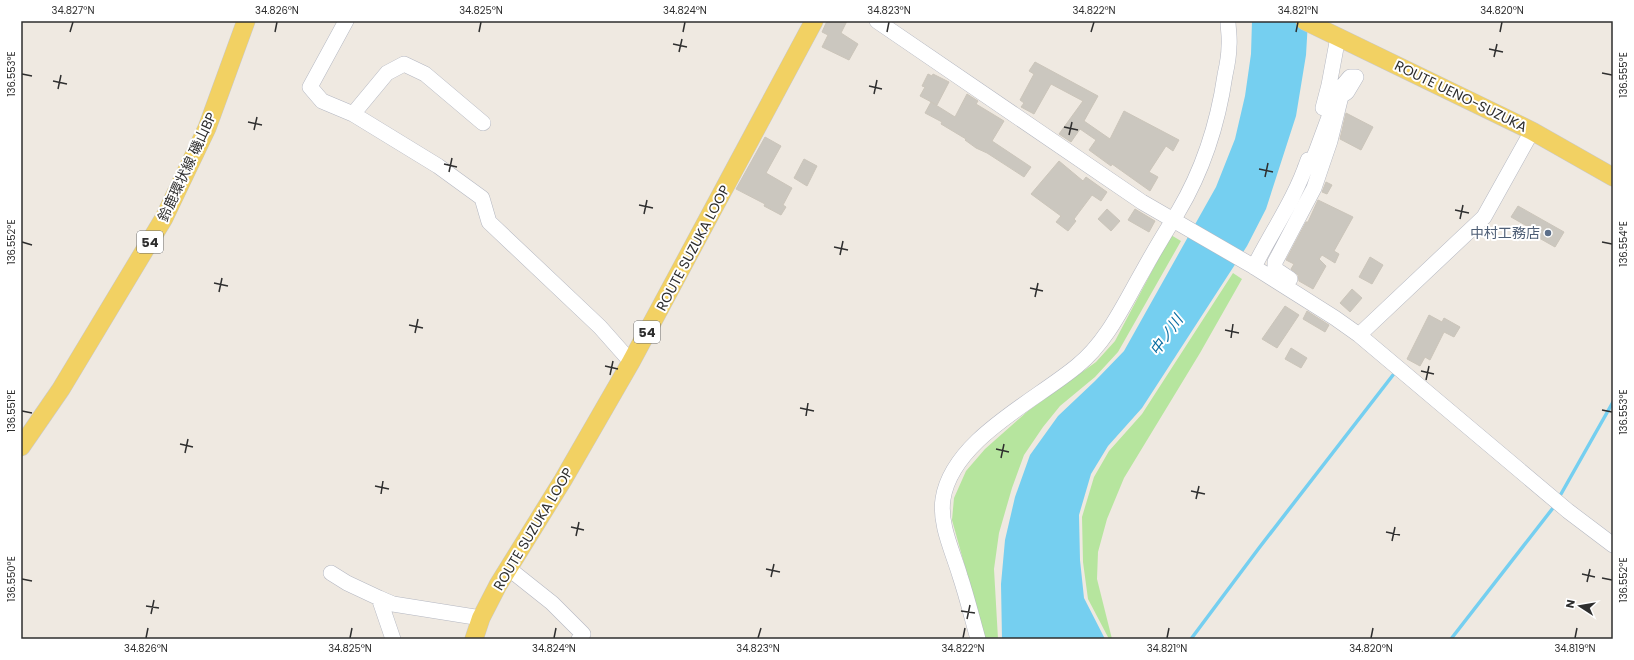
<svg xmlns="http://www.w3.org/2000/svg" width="1634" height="660" font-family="Poppins,'Noto Sans JP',sans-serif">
	<rect width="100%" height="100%" fill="#efe9e1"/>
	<path fill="#b6e59e" d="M1171,235L1181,241L1118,352L1095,377L1060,406L1043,427L1024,455L1012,488L999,533L994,569L998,639H985L952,520L954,498L966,471L985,449L1028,411L1096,362L1115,341Z
		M1233,273L1242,279L1200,353L1124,478L1107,519L1098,552L1097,579L1112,639H1109L1088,599L1083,562L1082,517L1094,477L1109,451L1142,414Z"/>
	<path fill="#75cff0" d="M1252,21H1308L1306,55L1296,116L1266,209L1247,246L1142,408L1108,446L1091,474L1079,515L1080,560L1084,598L1105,639H1002L1001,584L1005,540L1015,497L1030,455L1058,416L1095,381L1124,351L1216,187L1235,139L1245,96L1251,54Z"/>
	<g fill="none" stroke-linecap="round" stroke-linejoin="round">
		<path stroke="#75cff0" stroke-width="3.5" d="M1561,494L1613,402
			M1191,639L1259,548L1393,375
			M1451,639L1553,508"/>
	</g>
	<path fill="#cbc7bf" stroke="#cbc5ba" d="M827,21H847L841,33L858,44L849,60L822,47L828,35L822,32Z
		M1035,62L1098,96L1084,121L1110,139L1124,111L1179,140L1173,151L1166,146L1149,172L1158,177L1150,191L1112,164L1111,166L1089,150L1096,140L1080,129L1071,142L1059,134L1083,101L1051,84L1034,114L1021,107L1024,103L1020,100L1034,74L1029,71Z
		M928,74L932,76L933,74L949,82L937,105L920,96L925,87L922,86Z
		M967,94L978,101L976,104L1004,121L992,141L1031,167L1024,177L987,153L976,148L965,140L966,139L941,124L942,122L925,113L931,102L955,117Z
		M1346,113L1373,127L1361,150L1340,139Z
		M765,137L781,146L766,173L792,188L783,205L786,207L781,215L764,206L765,204L736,189Z
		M804,159L817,166L807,186L794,178Z
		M1059,161L1083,181L1086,177L1107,192L1101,201L1092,195L1074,219L1076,221L1068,231L1056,222L1061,216L1031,194Z
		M1326,182L1332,185L1327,194L1322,192Z
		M1318,200L1353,217L1334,251L1339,254L1335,263L1322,255L1319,259L1326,266L1313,289L1299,281L1298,275L1291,269L1294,264L1286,260L1306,222H1308Z
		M1518,206L1564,232L1555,247L1532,234L1534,230L1511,217Z
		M1107,209L1120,221L1111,231L1098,219Z
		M1135,209L1155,221L1149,232L1128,220Z
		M1370,257L1383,265L1372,284L1359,277Z
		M1352,289L1362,298L1350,312L1340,303Z
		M1285,306L1299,315L1277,348L1262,339Z
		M1307,311L1329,325L1325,332L1303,319Z
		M1429,315L1442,322L1444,318L1460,327L1454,337L1444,332L1430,360L1425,357L1420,366L1407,359Z
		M1291,348L1307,358L1301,368L1285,359Z"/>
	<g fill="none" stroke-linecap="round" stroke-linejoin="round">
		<g stroke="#b4b7c1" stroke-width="16">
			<path id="minor" d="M346,21L310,87L322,101L353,114L438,166L482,198L489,222L600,327L631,362
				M877,21L1142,202L1251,265L1335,318L1359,335L1568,511L1613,545
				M1323,108L1329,85L1338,37
				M353,114L387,73L404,64L425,74L483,123
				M1254,267C1272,231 1295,199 1308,160
				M1290,279L1275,269V262L1314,188L1330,141L1341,96L1347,92L1356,77H1350L1339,90L1316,152L1312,161L1305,168
				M1359,335L1484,217L1532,131
				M508,568L552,603L583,634L579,639
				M331,573L347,583L379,598L393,639
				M379,598L393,604L481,618
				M978,639C972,618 967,597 960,576C953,552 939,524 943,499C952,440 1035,401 1077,366C1107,342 1124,304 1143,271C1154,251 1166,231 1178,212C1203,170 1218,123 1225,75C1227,66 1229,56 1229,46C1230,38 1228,29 1228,21"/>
		</g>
		<g stroke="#c9c9c9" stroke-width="19">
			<path id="major" d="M1305,21L1532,131L1613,177
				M21,447L61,389L164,218L207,128L246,21
				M474,639L481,618L498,585L563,480L631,362L814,21"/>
		</g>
		<use href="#minor" stroke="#fff" stroke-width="15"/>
		<use href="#major" stroke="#f2d163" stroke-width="18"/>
	</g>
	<path fill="none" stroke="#2e2e2e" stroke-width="1.5" d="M70,32L73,22M275,32L277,22M479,32L481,22M683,32L685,22M887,32L889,22M1091,32L1094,22M1296,32L1298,22M1500,32L1502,22M673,44L687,47M1489,49L1503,52M679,52L682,39M1494,57L1497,44M1602,73L1612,75M22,74L32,76M53,81L67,84M869,86L882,89M58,89L61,75M874,94L877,80M248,122L262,125M1064,127L1078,130M254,130L257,117M1069,135L1072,122M444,164L457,167M1259,169L1273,172M449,172L452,158M1265,177L1268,163M639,205L653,208M1455,210L1469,213M644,214L647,200M1460,219L1463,205M22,242L32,245M1602,242L1612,244M834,247L848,250M840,255L843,241M214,283L228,286M1030,288L1043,291M219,292L222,278M1035,297L1038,283M409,325L423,328M1225,330L1239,333M415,333L418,319M1231,338L1233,324M605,366L618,369M1421,371L1434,374M610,375L613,361M1426,380L1429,366M800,408L814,411M1602,410L1612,412M22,411L32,413M806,416L808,403M180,444L193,447M996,449L1009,452M185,453L188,439M1001,458L1004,444M375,486L389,489M1191,491L1205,494M381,494L383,481M1196,499L1199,486M571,527L584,530M1386,532L1400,535M576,536L579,522M1392,541L1395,527M766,569L780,572M1582,574L1595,577M771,577L774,564M1602,578L1612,580M22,579L32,581M1587,582L1590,569M146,606L159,608M961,611L975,613M151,614L154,600M967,619L970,605M146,638L148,628M350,638L352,628M554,638L556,628M758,638L761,628M963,638L965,628M1167,638L1169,628M1371,638L1373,628M1575,638L1577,628"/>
	<circle fill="#5c6f8a" stroke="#fff" stroke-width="1.5" cx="1548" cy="233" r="4"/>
	<g text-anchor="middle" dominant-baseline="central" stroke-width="4" stroke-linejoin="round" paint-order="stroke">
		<g fill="#fff" stroke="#6d6d6d" stroke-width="1">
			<rect x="137" y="231" width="26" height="22" rx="3"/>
			<rect x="634" y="321" width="26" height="22" rx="3"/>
		</g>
		<g font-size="13" font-weight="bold" fill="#2e2e2e">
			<text x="150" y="242">54</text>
			<text x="647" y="332">54</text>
		</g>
		<g font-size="14" fill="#2e2e2e" stroke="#fff">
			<text transform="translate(1461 96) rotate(26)">ROUTE UENO-SUZUKA</text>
			<text transform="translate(187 167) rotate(-65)">鈴鹿環状線 磯山BP</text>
			<text transform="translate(693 248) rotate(-62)">ROUTE SUZUKA LOOP</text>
			<text transform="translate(533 529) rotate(-59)">ROUTE SUZUKA LOOP</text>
		</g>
		<g font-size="14" fill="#4e5e75" stroke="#fff" text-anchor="end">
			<text x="1540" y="233">中村工務店</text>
		</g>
		<g font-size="15" font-style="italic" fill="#0d6fa3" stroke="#fff">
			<text transform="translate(1166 335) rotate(-55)">中ノ川</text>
		</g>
	</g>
	<rect width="1634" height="660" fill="none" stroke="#ffffff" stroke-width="44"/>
	<g transform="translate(1580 606) rotate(282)" stroke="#ffffff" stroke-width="3" paint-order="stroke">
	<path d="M0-3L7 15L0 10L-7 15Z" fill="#2e2e2e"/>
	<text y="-6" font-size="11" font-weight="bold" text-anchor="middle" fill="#2e2e2e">N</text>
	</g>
	<rect x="22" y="22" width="1590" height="616" fill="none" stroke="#2e2e2e" stroke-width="1.5"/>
	<g font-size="10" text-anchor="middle" fill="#2e2e2e">
		<text x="73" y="14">34.827°N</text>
		<text x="277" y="14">34.826°N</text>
		<text x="481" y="14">34.825°N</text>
		<text x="685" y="14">34.824°N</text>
		<text x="889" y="14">34.823°N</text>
		<text x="1094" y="14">34.822°N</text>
		<text x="1298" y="14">34.821°N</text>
		<text x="1502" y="14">34.820°N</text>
		<text transform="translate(11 74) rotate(-90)" y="4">136.553°E</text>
		<text transform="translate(1623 75) rotate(-90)" y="4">136.555°E</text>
		<text transform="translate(11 242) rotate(-90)" y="4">136.552°E</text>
		<text transform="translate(1623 244) rotate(-90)" y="4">136.554°E</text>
		<text transform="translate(11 411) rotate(-90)" y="4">136.551°E</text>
		<text transform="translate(1623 412) rotate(-90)" y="4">136.553°E</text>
		<text transform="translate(11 579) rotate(-90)" y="4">136.550°E</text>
		<text transform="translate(1623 580) rotate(-90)" y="4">136.552°E</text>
		<text x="146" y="652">34.826°N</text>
		<text x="350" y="652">34.825°N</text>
		<text x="554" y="652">34.824°N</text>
		<text x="758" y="652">34.823°N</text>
		<text x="963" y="652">34.822°N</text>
		<text x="1167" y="652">34.821°N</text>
		<text x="1371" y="652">34.820°N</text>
		<text x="1575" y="652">34.819°N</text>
	</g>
</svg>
